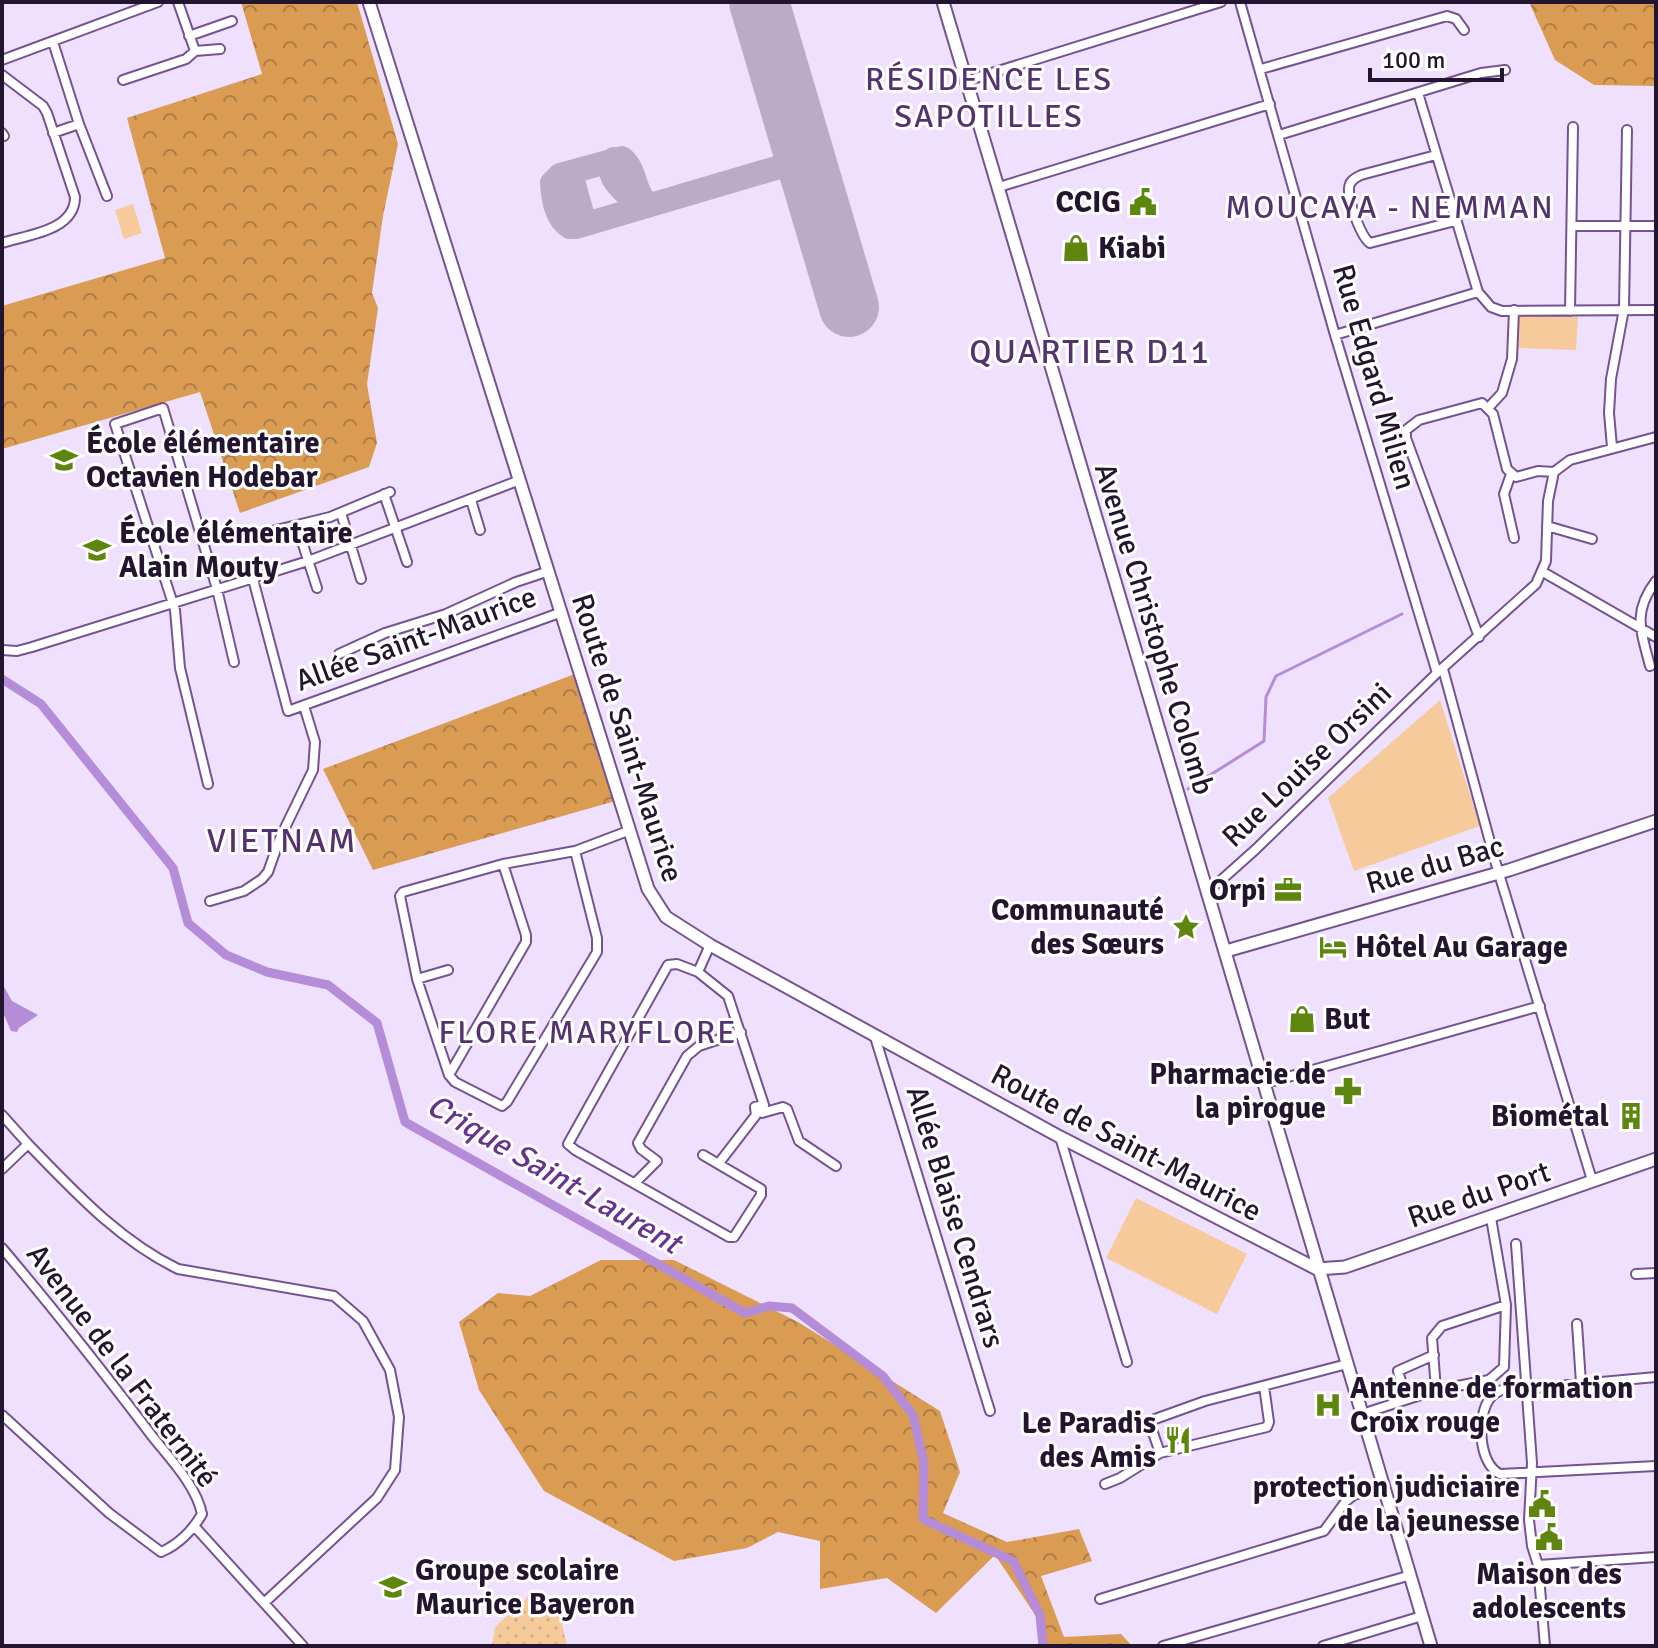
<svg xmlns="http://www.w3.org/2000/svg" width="1658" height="1648" font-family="Signika,sans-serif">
	<defs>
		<pattern id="grass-dots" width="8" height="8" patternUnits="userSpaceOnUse" patternTransform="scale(2)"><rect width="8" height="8" fill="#f6ca9b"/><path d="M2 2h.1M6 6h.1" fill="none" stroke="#d3ad86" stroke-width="1.8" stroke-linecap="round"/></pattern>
		<pattern id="forest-crowns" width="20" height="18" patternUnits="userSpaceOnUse" patternTransform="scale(2)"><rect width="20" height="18" fill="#da9b53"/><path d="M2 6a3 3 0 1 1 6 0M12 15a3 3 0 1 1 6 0" fill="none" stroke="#b07d45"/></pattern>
	</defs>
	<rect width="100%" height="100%" fill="#efe1fe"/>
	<path fill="url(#grass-dots)" d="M531,1594L561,1619L567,1646H492L495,1627Z"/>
	<path fill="url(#forest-crowns)" d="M241,2H357L398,144L383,216L372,293L378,308L367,384L377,443L369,467L240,513L200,392L2,449V306L165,258L127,118L262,74Z
		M1529,2H1656V86L1594,85L1555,60Z
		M580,672L619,800L373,870L323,769Z
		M601,1260H674L798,1322L940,1411L960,1472L943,1513L1007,1542L1079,1529L1092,1561L1041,1576L1064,1637L1121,1634L1132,1646H1041L1040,1622L995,1555L936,1613L887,1578L820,1589V1541L778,1532L747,1548L674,1561L544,1491L479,1390L459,1322L498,1293L530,1296Z"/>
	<path fill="#f6ca9b" d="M133,204L142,233L124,239L115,210Z
		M1519,316L1578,317L1576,350L1518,348Z
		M1440,700L1480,826L1354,871L1328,798Z
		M1136,1198L1247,1254L1217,1314L1106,1258Z"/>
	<path fill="#b48cd8" d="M2,983L12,1001L38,1015L19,1028L17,1032L11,1031L2,1010Z"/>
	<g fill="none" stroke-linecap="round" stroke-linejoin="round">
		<path stroke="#b48cd8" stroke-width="3" d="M1188,789L1264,741L1266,697L1276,676L1402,614"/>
		<path stroke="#b48cd8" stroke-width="9" d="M2,679L41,704L173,868L188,923L226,955L267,972L328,985L377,1023L405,1122L745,1313L769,1306L792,1308L883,1376L913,1415L924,1463L923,1519L1013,1561L1040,1615L1043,1646"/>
		<path stroke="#baacc8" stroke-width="24" d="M614,159C604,179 623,189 635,202
			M783,166L795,152L798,135
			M567,173L622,158C637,170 633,193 649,205
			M589,222L583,217L572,177L567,173L560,175L552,183C553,199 556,219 570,227H576L783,166C800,166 807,175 814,190
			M838,270L833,303L840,311L849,307"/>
		<path stroke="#baacc8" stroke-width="60" d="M759,2L849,307"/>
		<g stroke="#755392" stroke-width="12">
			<path id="street" d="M178,2L195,51
				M1240,2L1335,335L1437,673
				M189,36L232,21
				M53,42L79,124L107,196
				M2,60L158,2
				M1261,69L1447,16L1456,19L1464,30
				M2,75L43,106L47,113L75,197C75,231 27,235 2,243
				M123,80L186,59L195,51L220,49
				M966,81L1221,2
				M1418,93L1478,292L1491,307L1502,311L1656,310
				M2,133L4,136
				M53,133L79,124
				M1279,135L1481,73L1505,70
				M1436,155L1361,175C1355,178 1349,181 1349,189C1348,201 1361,237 1370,243L1455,221
				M999,187L1270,104
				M1572,226H1656
				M1570,311L1573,127
				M1335,335L1478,292
				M1489,407L1502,393L1512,359L1514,310
				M1612,447L1609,413L1611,379L1624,309L1627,130
				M1511,474L1504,494L1514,538
				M384,494L407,562
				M471,500L480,530
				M341,513L361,579
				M297,526L317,588
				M1547,526L1592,539
				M248,537L330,517L390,492
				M1543,572L1656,637
				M253,579L288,711L562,612
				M1479,637L1406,438V430L1419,420L1482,403L1493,414L1507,469L1516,477L1538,471L1554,472
				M2,650L17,651L32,647L308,561L520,480
				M339,654L385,633L446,614L516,582L549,571
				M1650,666C1641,631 1632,612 1656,581
				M1443,669L1496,864L1592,1180
				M208,784L180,668L175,610L115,424L163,408L217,589L234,662
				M575,851L597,938V952L507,1102L502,1106L455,1082L449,1075L417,979L400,896L403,892L503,864L575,851L628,831
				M1206,889L1218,883L1256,849L1437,673L1536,584L1546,561L1548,501L1554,472L1570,460L1656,437
				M210,901L244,891L262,879L268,872L280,838L313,770L315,742L304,706
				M698,972L710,945
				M417,979L448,970
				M875,1037L990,1411
				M449,1075L526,942V935L503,864
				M1263,1084L1540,1006
				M755,1107L762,1113L783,1107L787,1109L799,1141L836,1166
				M2,1115L28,1144L2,1169
				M1060,1137L1127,1362
				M28,1144C73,1190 118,1240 178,1269L334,1296L363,1321L390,1370L399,1417L395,1470L377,1498L264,1603
				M703,1155L761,1189V1195L734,1237H729L575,1150L568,1144L668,965L677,964L698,972L728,996L764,1105L755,1107
				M719,1163L756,1115L755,1108
				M635,1183L657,1161L641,1149L638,1143L687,1056L699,1046L741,1032
				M1516,1244L1532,1463L1529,1520L1532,1546L1538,1565L1545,1646
				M2,1248C53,1308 101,1369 149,1432C167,1456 196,1484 202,1514C193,1530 178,1545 161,1552L109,1513L2,1415
				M1636,1274L1656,1273
				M1577,1324L1581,1383
				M1656,1377L1523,1389L1508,1387C1502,1390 1496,1392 1491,1397C1476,1414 1478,1464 1500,1474L1656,1466
				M1436,1390L1432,1338L1442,1326L1506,1305
				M1406,1398L1398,1371L1434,1355
				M1362,1414L1436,1390L1489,1380L1504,1367L1506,1305L1491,1218
				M1160,1453L1150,1424L1155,1419L1205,1401L1347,1364
				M1105,1484L1120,1478L1160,1453L1267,1427L1269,1422L1264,1386
				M195,1527L303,1646
				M1538,1565L1656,1557
				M1100,1599L1324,1531L1346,1501L1354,1495L1383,1486
				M1163,1646L1411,1575
				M1323,1646L1422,1616"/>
		</g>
		<g stroke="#755392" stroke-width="15">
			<path id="secondary" d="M369,2L648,889L666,917L710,945L1060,1137L1317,1269L1345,1267L1656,1159
				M943,2L1431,1646
				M1226,951L1509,870L1656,821"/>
		</g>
		<use href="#street" stroke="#fff" stroke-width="8"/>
		<use href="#secondary" stroke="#fff" stroke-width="11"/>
	</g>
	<defs>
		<g id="civic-bare" transform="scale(2.16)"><path d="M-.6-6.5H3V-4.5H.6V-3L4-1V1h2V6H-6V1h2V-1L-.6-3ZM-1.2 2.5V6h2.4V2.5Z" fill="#5e860e" stroke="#fff" stroke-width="2.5" paint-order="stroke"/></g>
		<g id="shop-bare" transform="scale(2.16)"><path d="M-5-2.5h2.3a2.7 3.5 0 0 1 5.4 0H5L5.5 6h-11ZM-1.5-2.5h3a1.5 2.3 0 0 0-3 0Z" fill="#5e860e" stroke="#fff" stroke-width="2.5" paint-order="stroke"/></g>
		<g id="school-bare" transform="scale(2.16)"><path d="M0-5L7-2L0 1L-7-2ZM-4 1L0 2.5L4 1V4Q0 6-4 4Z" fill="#5e860e" stroke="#fff" stroke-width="2.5" paint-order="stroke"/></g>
		<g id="office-bare" transform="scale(2.16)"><path d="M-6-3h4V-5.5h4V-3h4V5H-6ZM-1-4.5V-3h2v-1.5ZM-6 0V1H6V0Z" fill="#5e860e" stroke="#fff" stroke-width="2.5" paint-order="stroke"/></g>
		<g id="sight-bare" transform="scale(2.16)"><path d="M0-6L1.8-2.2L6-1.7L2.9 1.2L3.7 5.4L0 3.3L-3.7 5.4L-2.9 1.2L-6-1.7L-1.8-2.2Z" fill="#5e860e" stroke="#fff" stroke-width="2.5" paint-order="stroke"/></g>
		<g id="hotel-bare" transform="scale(2.16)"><path d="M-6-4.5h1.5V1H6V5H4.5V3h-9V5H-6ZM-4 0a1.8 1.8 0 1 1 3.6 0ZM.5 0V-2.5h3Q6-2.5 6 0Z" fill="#5e860e" stroke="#fff" stroke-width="2.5" paint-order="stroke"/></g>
		<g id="pharmacy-bare" transform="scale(2.16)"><path d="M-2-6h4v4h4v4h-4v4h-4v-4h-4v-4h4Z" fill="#5e860e" stroke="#fff" stroke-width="2.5" paint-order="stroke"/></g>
		<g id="building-bare" transform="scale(2.16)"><path d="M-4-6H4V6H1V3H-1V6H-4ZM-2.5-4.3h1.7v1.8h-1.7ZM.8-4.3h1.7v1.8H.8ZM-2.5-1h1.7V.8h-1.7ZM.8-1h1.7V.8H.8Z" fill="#5e860e" stroke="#fff" stroke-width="2.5" paint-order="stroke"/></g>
		<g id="hospital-bare" transform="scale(2.16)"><path d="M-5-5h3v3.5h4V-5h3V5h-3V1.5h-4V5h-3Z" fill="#5e860e" stroke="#fff" stroke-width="2.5" paint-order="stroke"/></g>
		<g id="restaurant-bare" transform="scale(2.16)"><path d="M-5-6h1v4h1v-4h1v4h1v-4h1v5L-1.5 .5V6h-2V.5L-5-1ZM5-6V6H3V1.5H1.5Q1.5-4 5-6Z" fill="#5e860e" stroke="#fff" stroke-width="2.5" paint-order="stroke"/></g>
	</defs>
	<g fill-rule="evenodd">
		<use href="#civic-bare" x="1143" y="202"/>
		<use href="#shop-bare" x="1076" y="248"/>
		<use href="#school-bare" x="64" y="460"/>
		<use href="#school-bare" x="97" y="550"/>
		<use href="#office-bare" x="1288" y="890"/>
		<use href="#sight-bare" x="1186" y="927"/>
		<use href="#hotel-bare" x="1333" y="947"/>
		<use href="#shop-bare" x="1302" y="1019"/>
		<use href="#pharmacy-bare" x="1348" y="1091"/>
		<use href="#building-bare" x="1631" y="1116"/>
		<use href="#hospital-bare" x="1328" y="1405"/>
		<use href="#restaurant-bare" x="1178" y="1440"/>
		<use href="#civic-bare" x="1542" y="1504"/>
		<use href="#civic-bare" x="1549" y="1537"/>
		<use href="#school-bare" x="393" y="1587"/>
	</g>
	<g text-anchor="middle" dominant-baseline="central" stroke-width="6" stroke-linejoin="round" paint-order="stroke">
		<g font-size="30" font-weight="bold" fill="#23152f" stroke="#fff" text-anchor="end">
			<text x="1121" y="202">CCIG</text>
			<text x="1098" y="248" text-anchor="start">Kiabi</text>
			<text x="86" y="443" text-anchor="start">École élémentaire<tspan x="86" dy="34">Octavien Hodebar</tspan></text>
			<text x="119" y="533" text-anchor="start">École élémentaire<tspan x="119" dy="34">Alain Mouty</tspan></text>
			<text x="1266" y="890">Orpi</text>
			<text x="1164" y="910">Communauté<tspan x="1164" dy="34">des Sœurs</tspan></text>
			<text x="1355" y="947" text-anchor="start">Hôtel Au Garage</text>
			<text x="1324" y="1019" text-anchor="start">But</text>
			<text x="1326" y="1074">Pharmacie de<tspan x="1326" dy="34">la pirogue</tspan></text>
			<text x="1609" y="1116">Biométal</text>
			<text x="1350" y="1388" text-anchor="start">Antenne de formation<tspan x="1350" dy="34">Croix rouge</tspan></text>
			<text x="1156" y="1423">Le Paradis<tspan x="1156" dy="34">des Amis</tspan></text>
			<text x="1520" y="1487">protection judiciaire<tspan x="1520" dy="34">de la jeunesse</tspan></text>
			<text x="415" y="1570" text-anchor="start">Groupe scolaire<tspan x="415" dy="34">Maurice Bayeron</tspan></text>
			<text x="1549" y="1574" text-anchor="middle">Maison des<tspan x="1549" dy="34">adolescents</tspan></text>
		</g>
		<g font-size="30" fill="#23152f" stroke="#fff">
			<text transform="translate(1374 377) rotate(74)">Rue Edgard Milien</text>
			<text transform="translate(1154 629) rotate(73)">Avenue Christophe Colomb</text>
			<text transform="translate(416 639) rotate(-20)">Allée Saint-Maurice</text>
			<text transform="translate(627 738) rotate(72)">Route de Saint-Maurice</text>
			<text transform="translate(1307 765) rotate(-44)">Rue Louise Orsini</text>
			<text transform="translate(1435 865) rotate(-16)">Rue du Bac</text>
			<text transform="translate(1126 1143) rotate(28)">Route de Saint-Maurice</text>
			<text transform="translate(1479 1195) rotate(-19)">Rue du Port</text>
			<text transform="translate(955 1217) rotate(73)">Allée Blaise Cendrars</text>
			<text transform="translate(122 1366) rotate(53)">Avenue de la Fraternité</text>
		</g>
		<g font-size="32" letter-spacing="2" fill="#54326f" stroke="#fff">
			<text x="989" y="79">RÉSIDENCE LES<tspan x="989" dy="37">SAPOTILLES</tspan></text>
			<text x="1390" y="207">MOUCAYA - NEMMAN</text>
			<text x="588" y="1032">FLORE MARYFLORE</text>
		</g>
		<g font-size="32" font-style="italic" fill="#67338d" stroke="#fff">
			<text transform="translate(554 1174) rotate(30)">Crique Saint-Laurent</text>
		</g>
		<g font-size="34" letter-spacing="2" fill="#54326f" stroke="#fff">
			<text x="1090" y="352">QUARTIER D11</text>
			<text x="282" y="841">VIETNAM</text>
		</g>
	</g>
	<rect width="1658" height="1648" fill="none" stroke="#23152f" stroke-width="8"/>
	<path d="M1370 68v12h132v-12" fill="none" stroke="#23152f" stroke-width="4"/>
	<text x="1382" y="68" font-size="24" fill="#23152f" stroke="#ffffff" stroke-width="6" paint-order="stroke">100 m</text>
</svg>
